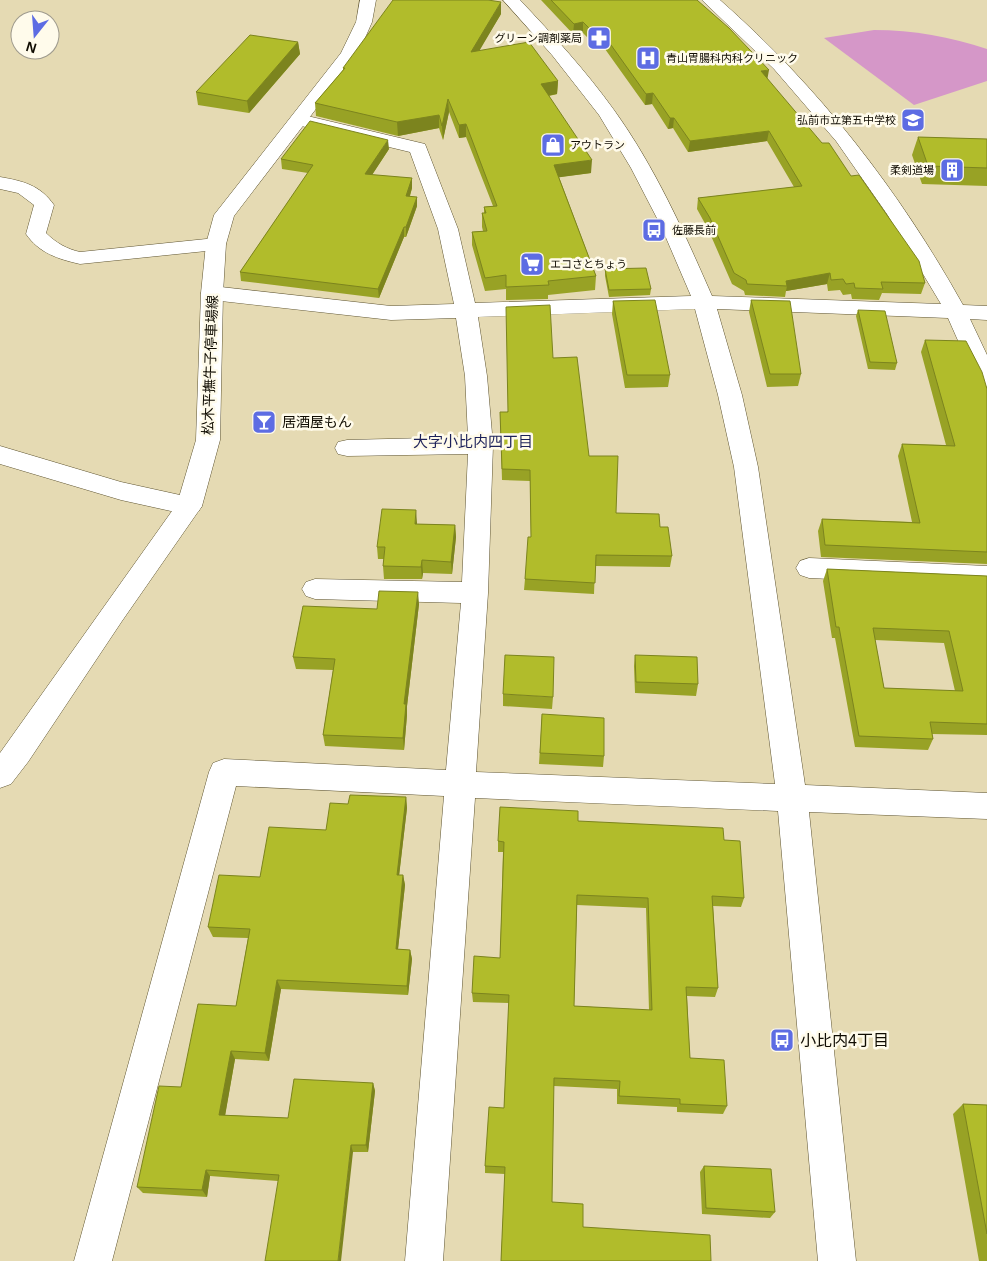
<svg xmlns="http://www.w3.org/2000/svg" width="987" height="1261" font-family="Arial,'Noto Sans JP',sans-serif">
	<rect width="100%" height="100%" fill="#e5dab3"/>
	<path fill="#d597c8" d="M874,30C913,30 951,37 987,49V81L914,105L824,38Z"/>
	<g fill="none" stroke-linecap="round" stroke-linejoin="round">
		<g stroke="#5f5532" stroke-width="1">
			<path id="minor" d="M503,0H520C553,35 586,71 614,110C655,167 684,232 712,296L941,304L887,214L836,141L774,69L702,0H720C819,87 899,190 963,305L987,306V320L970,319L987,355V387L979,384L975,379L948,318L717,309L742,395L758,467L805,785L987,793V819L809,812L856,1261H818L778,811L475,798L443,1261H405L444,796L236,786L112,1261H74L209,772L213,763L224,759L446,770L461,603L315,599L306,596L302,589L306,582L315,579L462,582L468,454L347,456L338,454L335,448L338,442L347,440L468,437L465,376L456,318L391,320L212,300L204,298L201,293L204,288L212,286L391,306L454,304L438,229L410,152L293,124L290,120L293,116L299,114L425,144L458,229L475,303L691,296L661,226L631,168L599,115L552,55ZM695,309L718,395L734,467L775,784L476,772L488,593L493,445L487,376L478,317Z
				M0,177C23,181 40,185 54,205L46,233C56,243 67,249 80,252L216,238L223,240L226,244L223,248L216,250L80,264C58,259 39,253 26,234L34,205L18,193L0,189Z
				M0,446L121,482L189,497L198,500L202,506L198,512L189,515L121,500L0,464Z
				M809,558L987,566V586L809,578L800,575L796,568L800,561Z"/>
		</g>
		<g stroke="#5f5532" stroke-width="1">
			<path id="major" d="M360,0H376L372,22L358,54L234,216L226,244L223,293L220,440L202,506L122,621L28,762L11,784L0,788V753L177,504L196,440L201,293L206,244L214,215L341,53L356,22Z"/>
		</g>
		<use href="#minor" fill="#fff" fill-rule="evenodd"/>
		<use href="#major" fill="#fff" fill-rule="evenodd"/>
	</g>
	<path fill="#98a225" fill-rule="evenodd" d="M541,0H697L767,79L925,283L921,294L882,293L879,300L852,299L851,294L843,295L840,290L828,291L827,284L786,291L785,297L745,295L744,291L732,284L708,229L697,209L698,198L794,187L767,141L688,152L673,128L668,129L652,104L645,105L600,42L593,43L583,33L573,34Z
		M501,14L479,50L558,81L557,94L549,96L591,173L559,177L596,276L595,290L548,295V299L506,300V289L485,291L472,245V232L483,231L482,227V213H484V207L493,206L466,137L459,138L449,112L443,140L439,128L398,136L316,116L315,103L343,70V68Z
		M298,42L300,54L249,113L198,105L196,92Z
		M918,137L987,139V186L922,184L912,155Z
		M389,149L372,175L412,178V188L410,196L417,206L406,237H404L379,298L241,281L240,272L308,173L282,169L281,159Z
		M605,269L651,289L650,295L609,297L605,276Z
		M751,300L801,374L798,386L767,387L749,312Z
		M613,301L670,375L668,387L625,388L612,314Z
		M858,310L897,363L895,370L868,369L856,316Z
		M925,340L987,389V564L821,557L818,531L822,519L912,522L898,456L902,444L946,445L921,352Z
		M553,358L589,456L616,513L660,527L672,556L670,567L595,566L594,594L524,590L525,579L531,537L530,481L502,480L500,412H507Z
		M417,524L455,525L456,537L452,574L423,573L422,579H384L383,566L384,559H378L377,547Z
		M827,569L987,576V735L932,734L933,739L928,750L855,747L835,638H832L823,581ZM875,640L944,643L955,691L884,688Z
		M419,604L407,706V715L404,750L325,746L323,735L333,670L296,669L293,657L377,609Z
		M635,655L698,684L696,696L635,693L634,666Z
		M503,694L553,697L552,709L503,706Z
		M542,714L604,756L603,767L539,764Z
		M406,797L407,808L399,875H403L405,885L398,949L410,950L412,959L408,995L281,989L269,1061L235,1059L225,1115L288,1118L373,1083L375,1091L368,1152H353L278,1181L210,1176L207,1197L143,1193L137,1187L181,1087L236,1006L248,938L213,937L208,927L260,877L326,830L348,804Z
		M578,821L724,840L744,898L741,907L713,906L718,988L715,997L687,996L690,1058L727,1106L723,1114L677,1112V1107L617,1104V1089L554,1086L501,1261L505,1174L485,1173V1166L504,1108L509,1003L473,1002L472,993L500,958L503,852H498V841ZM577,905L646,908L649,1010L574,1006Z
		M963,1104L987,1105V1261H979L953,1114Z
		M704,1166L775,1212L770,1218L702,1214L700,1172Z"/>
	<path fill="#7c841e" d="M501,2V14L471,65V52Z
		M583,22V33L573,34L574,24Z
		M601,31L600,42L593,43V32Z
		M298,42L300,54L249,113L247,101Z
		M769,70L767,81L761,71Z
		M558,81L557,94L541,97V84Z
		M653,93L652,104L645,105L646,94Z
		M448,99L449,112L443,140L442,126Z
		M439,115V128L398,136L397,122Z
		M670,118H674L673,128L668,129Z
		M466,124V137L459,138V125Z
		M769,131L767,141L688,152L690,141Z
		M388,140L389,149L366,184L365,174Z
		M592,160L591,173L554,178V165Z
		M412,178V188L407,205L406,196Z
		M417,197V206L406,237V227Z
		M404,227V237L379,298L378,289Z
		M830,273L827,284L786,291L787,286L786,281Z
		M416,510L417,523L416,536L415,524Z
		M455,525L456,537L452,574L451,562Z
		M422,560L423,573L422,579L421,567Z
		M418,592L419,604L407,706V715L404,750L403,738L404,704Z
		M406,797L407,808L398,885L397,875Z
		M403,875L405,885L397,958L396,949Z
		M410,950L412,959L408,995L407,986Z
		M277,980L281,989L269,1061L265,1053Z
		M231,1051L235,1059L224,1122L219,1115Z
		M373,1083L375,1091L368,1152L366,1145Z
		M351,1145L353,1152L341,1261H338Z
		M206,1170L210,1176L207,1197L202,1190Z"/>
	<path fill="#b1bc2b" stroke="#7c841e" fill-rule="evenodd" d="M393,0H488L501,2L471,52L529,42L558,81L541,84L592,160L554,165L596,276L548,281L549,285L506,287V275L485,278L472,232L487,231L482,213H486L484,207L497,206L466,124L459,125L448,99L442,126L439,115L397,122L315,103L345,68H343Z
		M551,0H697L729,28L769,70L761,71L822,143H829L851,176L859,175L919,261L925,283L881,282L883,289L855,288L854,283L846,284L843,279L831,280L830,273L786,281L787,286L747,284L746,280L734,273L710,218L698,198L802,186L769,131L690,141L674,118H670L653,93L646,94L601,31L593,32L583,22L574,24Z
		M250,35L298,42L247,101L196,92Z
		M310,121L388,140L365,174L412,178L406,196L417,197L406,227H404L378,289L240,272L313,165L281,159Z
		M918,137L987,139V168L928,166Z
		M646,268L651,289L609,290L605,269Z
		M655,300L670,375H627L613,301Z
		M751,300L790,301L801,374H770Z
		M550,305L553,358L577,357L589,456H618L616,513L659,514L660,527H668L672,556L596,555L595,583L525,579L528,537H531L530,470L502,469L500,412H508L506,307Z
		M858,310L885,311L897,363L870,362Z
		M925,340L966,341L982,372L987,389V552L825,545L822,519L920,523L902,444L955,446Z
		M382,509L416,510L415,524L455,525L451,562L422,560L421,567L383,566L385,547H377Z
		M827,569L987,576V724L930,722L933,739L859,736L839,627H836ZM873,628L949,631L963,691L884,688Z
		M379,591L418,592L404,704H406L403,738L323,735L335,659L293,657L303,606L377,609Z
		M505,655L554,657L553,697L503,694Z
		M635,655L697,657L698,684L636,682Z
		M542,714L604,718V756L540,753Z
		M350,795L406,797L397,875H403L396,949L410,950L407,986L277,980L265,1053L231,1051L219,1115L288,1118L294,1079L373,1083L366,1145H351L338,1261H265L279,1175L206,1170L202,1190L137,1187L159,1086L181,1087L198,1004L236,1006L250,929L208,927L219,875L260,877L269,827L326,830L330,803L348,804Z
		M500,807L578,811V821L723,828L724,840L740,841L744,898L712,896L718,988L686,987L690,1058L724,1060L727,1106L680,1104V1099L619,1096L620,1081L554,1078L552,1202L583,1204V1227L710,1235L711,1261H501L505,1167L485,1166L489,1107L504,1108L509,995L472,993L474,956L500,958L504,842L498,841ZM577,895L648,898L652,1010L574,1006Z
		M963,1104L987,1105V1234Z
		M704,1166L771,1169L775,1212L706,1208Z"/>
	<defs>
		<g id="pharmacy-square" transform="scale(1.25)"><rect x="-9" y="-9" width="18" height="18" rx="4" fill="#5d6ce3" stroke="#fffbeb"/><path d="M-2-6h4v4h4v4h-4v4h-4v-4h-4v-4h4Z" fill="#fff"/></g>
		<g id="hospital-square" transform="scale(1.25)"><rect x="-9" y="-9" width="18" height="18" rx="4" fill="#5d6ce3" stroke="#fffbeb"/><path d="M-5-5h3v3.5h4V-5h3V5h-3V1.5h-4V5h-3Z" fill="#fff"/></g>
		<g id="school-square" transform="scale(1.25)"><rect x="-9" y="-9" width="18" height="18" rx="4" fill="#5d6ce3" stroke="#fffbeb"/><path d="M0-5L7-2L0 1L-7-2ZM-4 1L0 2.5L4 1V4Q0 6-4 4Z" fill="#fff"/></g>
		<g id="shop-square" transform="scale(1.25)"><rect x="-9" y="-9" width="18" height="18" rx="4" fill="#5d6ce3" stroke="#fffbeb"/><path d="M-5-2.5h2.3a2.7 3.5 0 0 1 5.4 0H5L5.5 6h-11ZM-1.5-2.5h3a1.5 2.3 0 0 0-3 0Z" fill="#fff"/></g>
		<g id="building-square" transform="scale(1.25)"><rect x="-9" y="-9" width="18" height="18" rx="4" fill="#5d6ce3" stroke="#fffbeb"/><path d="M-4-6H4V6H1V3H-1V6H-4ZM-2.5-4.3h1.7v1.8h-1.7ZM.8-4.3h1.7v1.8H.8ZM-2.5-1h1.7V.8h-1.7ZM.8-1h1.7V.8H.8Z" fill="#fff"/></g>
		<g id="bus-square" transform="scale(1.25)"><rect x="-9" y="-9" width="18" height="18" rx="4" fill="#5d6ce3" stroke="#fffbeb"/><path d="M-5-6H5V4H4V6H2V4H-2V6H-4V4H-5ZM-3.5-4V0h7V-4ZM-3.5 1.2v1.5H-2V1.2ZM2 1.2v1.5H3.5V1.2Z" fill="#fff"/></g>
		<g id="supermarket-square" transform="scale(1.25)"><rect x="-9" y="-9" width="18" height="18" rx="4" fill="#5d6ce3" stroke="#fffbeb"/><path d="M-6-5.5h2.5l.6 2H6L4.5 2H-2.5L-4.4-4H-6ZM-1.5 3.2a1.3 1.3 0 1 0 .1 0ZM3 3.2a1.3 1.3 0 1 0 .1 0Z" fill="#fff"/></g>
		<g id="bar-square" transform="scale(1.25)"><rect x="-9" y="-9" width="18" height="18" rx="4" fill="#5d6ce3" stroke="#fffbeb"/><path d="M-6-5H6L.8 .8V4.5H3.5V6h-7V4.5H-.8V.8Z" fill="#fff"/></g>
	</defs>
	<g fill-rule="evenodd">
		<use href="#pharmacy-square" x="599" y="38"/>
		<use href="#hospital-square" x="648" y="58"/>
		<use href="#school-square" x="913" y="120"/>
		<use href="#shop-square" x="553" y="145"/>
		<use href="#building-square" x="952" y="170"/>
		<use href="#bus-square" x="654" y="230"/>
		<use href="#supermarket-square" x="532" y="264"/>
		<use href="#bar-square" x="264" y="422"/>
		<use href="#bus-square" x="782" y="1040"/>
	</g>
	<g text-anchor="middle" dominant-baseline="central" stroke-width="5" stroke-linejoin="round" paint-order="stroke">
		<g font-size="11" fill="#100c02" stroke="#fffbeb" text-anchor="start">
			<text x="582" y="38" text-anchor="end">グリーン調剤薬局</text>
			<text x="666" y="58">青山胃腸科内科クリニック</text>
			<text x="896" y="120" text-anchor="end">弘前市立第五中学校</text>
			<text x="570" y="145">アウトラン</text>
			<text x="934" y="170" text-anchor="end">柔剣道場</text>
			<text x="672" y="230">佐藤長前</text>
			<text x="550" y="264">エコさとちょう</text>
		</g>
		<g font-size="14" fill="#100c02" stroke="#fffbeb">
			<text transform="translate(210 365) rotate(-88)">松木平撫牛子停車場線</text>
		</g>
		<g font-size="14" fill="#100c02" stroke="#fffbeb" text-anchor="start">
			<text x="282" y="422">居酒屋もん</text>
		</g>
		<g font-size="15" fill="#1c2159" stroke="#fffbeb">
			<text x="473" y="441">大字小比内四丁目</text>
		</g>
		<g font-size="16" fill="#100c02" stroke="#fffbeb" text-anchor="start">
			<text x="800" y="1040">小比内4丁目</text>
		</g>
	</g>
	<g transform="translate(35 35) rotate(197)"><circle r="24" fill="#fffbeb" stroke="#9f9b8e"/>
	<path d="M0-4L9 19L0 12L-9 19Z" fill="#5d6ce3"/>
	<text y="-8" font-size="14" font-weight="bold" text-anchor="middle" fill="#100c02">N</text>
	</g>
</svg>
